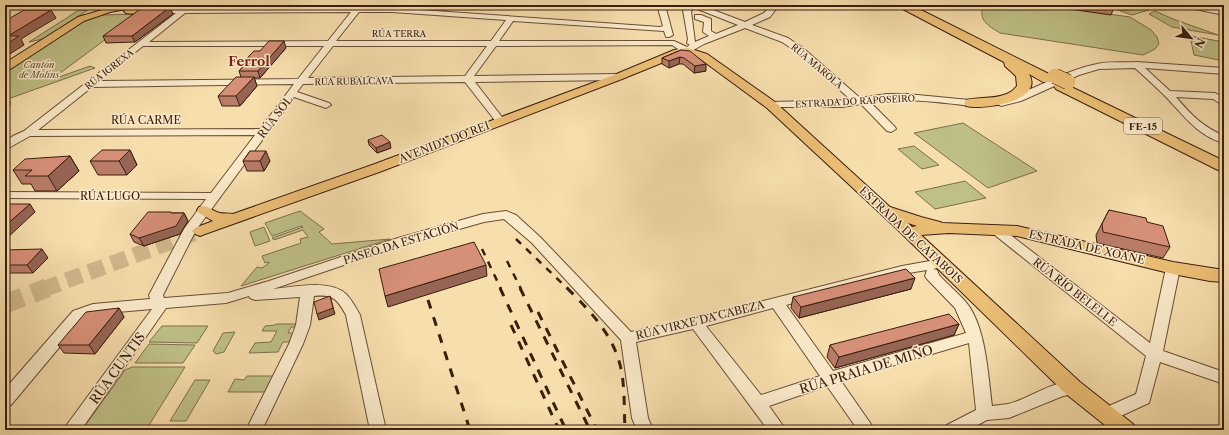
<svg xmlns="http://www.w3.org/2000/svg" width="1229" height="435" font-family="'Libre Caslon Text',serif">
	<rect width="100%" height="100%" fill="#f7dead"/>
	<filter id="stains"><feTurbulence type="fractalNoise" baseFrequency=".005" numOctaves="4"/><feColorMatrix values="0 0 0 0 .2 0 0 0 0 .09 0 0 0 0 .02 0 0 0 .5 -.17"/></filter>
	<radialGradient id="worn" r=".72"><stop offset=".6" stop-color="#630" stop-opacity="0"/><stop offset="1" stop-color="#630" stop-opacity=".3"/></radialGradient>
	<path fill="#bfc088" stroke="#7c6f4c" d="M987,5H1042L1130,17L1151,30L1157,37L1159,44L1155,49L1143,55L1000,33C992,28 980,22 982,11Z
		M1103,5C1114,8 1131,15 1139,5H1154L1152,6V9L1132,15Z
		M79,10H88L43,39L29,42Z
		M1155,11L1173,19L1218,35L1172,27L1149,14Z
		M140,14L56,76L59,77L90,66L95,68L5,100V71L80,23L100,15Z
		M1190,36L1224,42V61L1194,55Z
		M963,123L1037,171L988,188L914,133Z
		M914,146L939,165L922,169L898,149Z
		M965,181L986,198L935,209L915,192Z
		M300,211L324,229L319,232L332,244L390,239L241,286L257,267L262,268L269,263V262L265,263L262,256L301,243L300,239L308,237L303,230L274,240L272,238L303,227L301,226L272,236L265,223Z
		M264,227L270,241L255,246L250,232Z
		M276,324H296V327H291L288,333H293L289,342H283L278,352L249,353L255,343L271,342L277,331H262L265,326L275,325Z
		M162,326H208L197,343L149,342Z
		M235,332L224,352L216,354L213,351L223,333Z
		M149,344L195,345L183,363H135Z
		M132,367H185L146,430H82L125,370Z
		M247,376H274L266,392H228L235,379L244,380Z
		M195,380H210L186,421H170Z"/>
	<g fill="none" stroke-linecap="round" stroke-linejoin="round">
		<path stroke="#d1b88d" stroke-width="16" stroke-dasharray="16 8" stroke-linecap="butt" d="M44,289L197,232"/>
		<path stroke="#d1b88d" stroke-width="19" stroke-dasharray="19 10" stroke-linecap="butt" d="M5,304L47,288"/>
		<g stroke="#694e36" stroke-width="2">
			<path id="minor" d="M357,5H363L362,8H392L660,27L663,26L657,5H665L673,35L669,37H666L664,31L513,21L499,41H674L687,47L690,45L687,43L688,39L683,10L686,7V5H700L745,22L764,13L771,5H779L770,17L752,25L788,38L803,48L860,98L887,94H907L980,101L985,104L980,107C943,103 906,97 870,102L895,127L896,129L891,132L887,131L861,104L842,107H768L766,105L771,102L851,100L797,52L782,42L745,28L704,44L690,52L679,53L675,51L678,49L672,45L496,46L474,76L618,74L622,77L618,80L475,82L505,121L500,124L497,123L465,82L303,84L297,92L329,103L331,105L326,108L294,97L196,230L163,295L164,298L228,293L269,281L398,238L483,214L506,211L516,215L540,237L631,332L696,318L902,266L941,259L946,260L948,263L946,266L933,269L937,270L939,275C947,284 957,292 965,301C986,325 988,375 992,406C997,405 1003,405 1008,404C1028,400 1058,376 1079,383L1081,388L1079,393L1063,396L1009,418L987,420L968,430H945L947,425L976,410L969,343L841,381L875,430H858L827,386L769,406L786,430H768L693,329L636,342L648,418L653,430H637L632,418L621,340L532,243L504,219L484,222L406,244L273,289C294,287 330,279 346,294C352,300 356,308 360,315L386,430H370L346,315C337,299 333,294 314,296L310,325L303,344L262,430H246L289,344L296,325L300,297L255,300L250,298L249,296L226,303L166,308L81,430H63L152,309L95,314L83,319L11,405L5,407V389L73,311L93,304L150,299L149,295L184,229L206,199L5,198V192L211,193L255,135L30,136L5,150V142L13,136L24,131L176,13H153V9L355,8ZM694,8H695L738,25L716,34L711,31V19L701,15H695V19L704,22L703,32L709,36L695,42L691,11ZM351,12L328,41L149,42L185,13ZM359,12H392L506,20L491,41H336ZM143,46H324L298,79L99,81ZM333,46H487L465,76L308,78ZM294,84L260,129L38,130L92,87ZM927,270L925,276L927,279L955,308L966,333L833,371L786,305L902,274ZM773,308L820,376L761,395L706,326Z
				M470,5H568L558,9L474,7Z
				M582,5H590V6L586,8H583Z
				M1181,5H1196L1224,11V15L1185,7Z
				M1137,62L1224,68V74L1145,68L1170,91L1215,93L1224,98V106L1213,99L1176,97C1192,116 1201,125 1224,136V143C1197,136 1183,114 1164,95C1155,86 1145,77 1135,68L1099,69L1079,75L1021,101L1001,106L996,103L998,101C1032,92 1062,71 1097,64C1109,61 1124,63 1137,62Z
				M995,225L999,226L1150,343L1166,268L1168,265L1173,264L1178,265L1180,268L1163,351L1224,372V384L1160,362L1149,403L1112,420L1106,422L1100,420L1098,415L1100,410L1136,394L1146,356L991,232L989,229L991,226Z"/>
		</g>
		<g stroke="#3a1e0f" stroke-width="2">
			<path id="major" d="M119,5H138L133,8L144,5H157C150,12 135,15 126,13L124,11L126,9L110,12L84,21L9,70L5,71V63L78,17Z
				M688,48L707,54L775,102L890,207L921,217L940,222L942,223L1017,226L1173,262L1224,270V282L1210,281L1173,274L1017,236L949,233L921,235L1080,382L1133,424L1136,430H1111L1066,394L896,228L767,108L699,58L691,54L681,55L622,79L382,171L205,234L200,236L195,234L192,231L195,228L213,221L199,213L197,210L199,207C208,204 211,211 220,213C224,214 228,213 233,214L372,165L614,75L674,50ZM908,223L917,226L912,227Z"/>
		</g>
		<g stroke="#3a1e0f" stroke-width="2">
			<path id="highway" d="M898,5H911L1053,76L1055,79L1053,82H1043L1029,74C1045,102 982,110 966,106L964,103L966,100C982,96 1006,101 1017,86L1016,76L1005,66L1004,62L899,7Z
				M1061,82L1224,161V172L1218,170L1056,89L1054,86L1056,83Z"/>
		</g>
		<use href="#minor" fill="#faeaca" fill-rule="evenodd"/>
		<use href="#major" fill="#ecbf76" fill-rule="evenodd"/>
		<use href="#highway" fill="#ecbf76" fill-rule="evenodd"/>
		<path stroke="#3a1e0f" stroke-width="2.5" stroke-dasharray="7 7" stroke-linecap="butt" d="M516,239L568,289
			M482,249L501,289
			M507,261L521,289"/>
		<path stroke="#3a1e0f" stroke-width="3" stroke-dasharray="9 9" stroke-linecap="butt" d="M500,288L566,430
			M520,288L590,430
			M567,288C590,311 614,335 621,369C625,388 624,410 625,430
			M428,300L470,430
			M538,312L597,430
			M511,325L559,430"/>
		<g stroke="#3a1e0f" stroke-width="14" stroke-linecap="butt">
			<path id="highway-bridge-far1" d="M1055,76L1057,77"/>
		</g>
		<g stroke="#3a1e0f" stroke-width="16" stroke-linecap="butt">
			<path id="highway-bridge" d="M1055,76L1068,82"/>
		</g>
		<use href="#highway-bridge-far1" stroke="#ecbf76" stroke-width="12"/>
		<use href="#highway-bridge" stroke="#ecbf76" stroke-width="15"/>
	</g>
	<path fill="#b97c67" stroke="#3a1e0f" d="M157,5H186L184,6H158Z
		M409,5H452L447,10L409,8Z
		M1042,5H1115L1111,15Z
		M173,14L135,42L106,43L103,36Z
		M286,48L260,78H254L257,86L240,106H222L218,96L241,77L239,71L248,61L247,58L260,51Z
		M681,50L706,71L694,73L683,64H679L669,68L662,64V58Z
		M5,94L10,102L8,121H5Z
		M368,140L391,148L377,153L369,145Z
		M130,150L137,165L127,175H98L90,161Z
		M250,151L270,161L264,171H247L243,161Z
		M70,156L79,171L57,191H35L31,184H22L13,170Z
		M1109,210L1147,222L1170,247L1163,258L1097,243L1096,235Z
		M172,213H184L188,221L180,234L144,246L134,242L130,234Z
		M5,250L48,258L33,273H5Z
		M911,289L799,318L791,308L793,297Z
		M119,308L124,317L95,354L64,353L58,345Z
		M959,324L954,335L835,368L827,357L830,345Z"/>
	<path fill="#966554" stroke="#3a1e0f" d="M446,5H452L447,10Z
		M170,7L173,14L135,42L132,36Z
		M51,10L56,18L21,39L24,45L5,57V45L8,36Z
		M284,41L286,48L260,78L258,71Z
		M680,57L679,64L669,68V61Z
		M706,64V71L694,73L695,66Z
		M254,77L257,86L240,106L236,96Z
		M5,94L10,102L8,121L5,116Z
		M390,142L391,148L377,153L376,148Z
		M130,150L137,165L127,175L119,161Z
		M266,151L270,161L264,171L260,161Z
		M70,156L79,171L57,191L48,176Z
		M30,204L35,212L5,240V226Z
		M184,213L188,221L180,234L144,246L139,238Z
		M42,249L48,258L33,273L27,265Z
		M486,265L487,276L388,307L385,296Z
		M915,278L911,289L799,318L801,307Z
		M330,296L335,314L319,320L317,314Z
		M119,308L124,317L95,354L89,345Z
		M959,324L954,335L835,368L839,357Z"/>
	<path fill="#d79078" stroke="#3a1e0f" d="M1104,5H1115V6Z
		M145,7H170L132,36H103L139,10Z
		M24,10H51L8,36H19L5,45V21Z
		M269,41H284L258,71H239L251,58H247L254,51H260Z
		M681,50L690,51L706,64L695,66L684,58L680,57L669,61L662,58Z
		M236,77H254L236,96H218Z
		M382,135L390,142L376,148L368,140Z
		M102,150H130L119,161H90Z
		M250,151H266L260,161H243Z
		M70,156L48,176H25L32,170H13L25,159Z
		M5,204H30L5,226Z
		M1109,210L1146,218L1147,222L1163,226L1170,247L1103,232L1102,224Z
		M148,212H171V213H184L176,226L139,238L130,234Z
		M474,242L486,265L385,296L379,269Z
		M42,249L27,265H5V250Z
		M906,269L915,278L801,307L793,297Z
		M330,296L333,308L317,314L314,302Z
		M119,308L89,345H58L86,312Z
		M949,314L959,324L839,357L830,345Z"/>
	<g text-anchor="middle" dominant-baseline="central" stroke-width="3" stroke-linejoin="round" paint-order="stroke">
		<g font-size="9" fill="#3a1e0f" stroke="#faeaca">
			<text x="399" y="33">RÚA TERRA</text>
			<text transform="translate(817 66) rotate(40)">RÚA MAROLA</text>
			<text transform="translate(109 69) rotate(-38)">RÚA IGREXA</text>
			<text transform="translate(354 81) rotate(-1)">RÚA RUBALCAVA</text>
			<text transform="translate(855 101) rotate(-3)">ESTRADA DO RAPOSEIRO</text>
		</g>
		<g font-size="9" font-style="italic" fill="#624f33" stroke="#faeaca">
			<text x="39" y="64">Cantón<tspan x="39" dy="10">de Molíns</tspan></text>
		</g>
		<rect fill="#faeaca" stroke="#745b47" stroke-width="1" x="1124" y="118" width="38" height="16" rx="3"/>
		<g font-size="10" font-weight="bold" fill="#3a1e0f">
			<text x="1143" y="126">FE-15</text>
		</g>
		<g font-size="11" fill="#3a1e0f" stroke="#faeaca">
			<text transform="translate(275 117) rotate(-53)">RÚA SOL</text>
			<text x="146" y="120">RÚA CARME</text>
			<text transform="translate(444 142) rotate(-21)">AVENIDA DO REI</text>
			<text x="110" y="196">RÚA LUGO</text>
			<text transform="translate(911 235) rotate(43)">ESTRADA DE CATABOIS</text>
			<text transform="translate(401 243) rotate(-17)">PASEO DA ESTACIÓN</text>
			<text transform="translate(1087 247) rotate(13)">ESTRADA DE XOANE</text>
			<text transform="translate(1075 292) rotate(38)">RÚA RÍO BELELLE</text>
			<text transform="translate(700 320) rotate(-14)">RÚA VIRXE DA CABEZA</text>
		</g>
		<g font-size="13" font-weight="bold" fill="#7a1f14" stroke="#faeaca">
			<text x="249" y="61">Ferrol</text>
		</g>
		<g font-size="13" fill="#3a1e0f" stroke="#faeaca">
			<text transform="translate(117 368) rotate(-54)">RÚA CUNTIS</text>
			<text transform="translate(866 369) rotate(-17)">RÚA PRAIA DE MIÑO</text>
		</g>
	</g>
	<rect width="1229" height="435" fill="none" stroke="#f7dead" stroke-width="20"/>
	<rect x="6" y="6" width="1217" height="423" fill="none" stroke="#3a1e0f" stroke-width="2"/>
	<rect x="10" y="10" width="1209" height="415" fill="none" stroke="#3a1e0f"/>
	<g transform="translate(1191 38) rotate(119)" stroke="#faeaca" stroke-width="3" paint-order="stroke">
	<path d="M0-3L7 15L0 10L-7 15Z" fill="#3a1e0f"/>
	<text y="-6" font-size="11" font-weight="bold" text-anchor="middle" fill="#3a1e0f">N</text>
	</g>
	<rect width="100%" height="100%" filter="url(#stains)"/>
	<rect width="100%" height="100%" fill="url(#worn)"/>
</svg>
